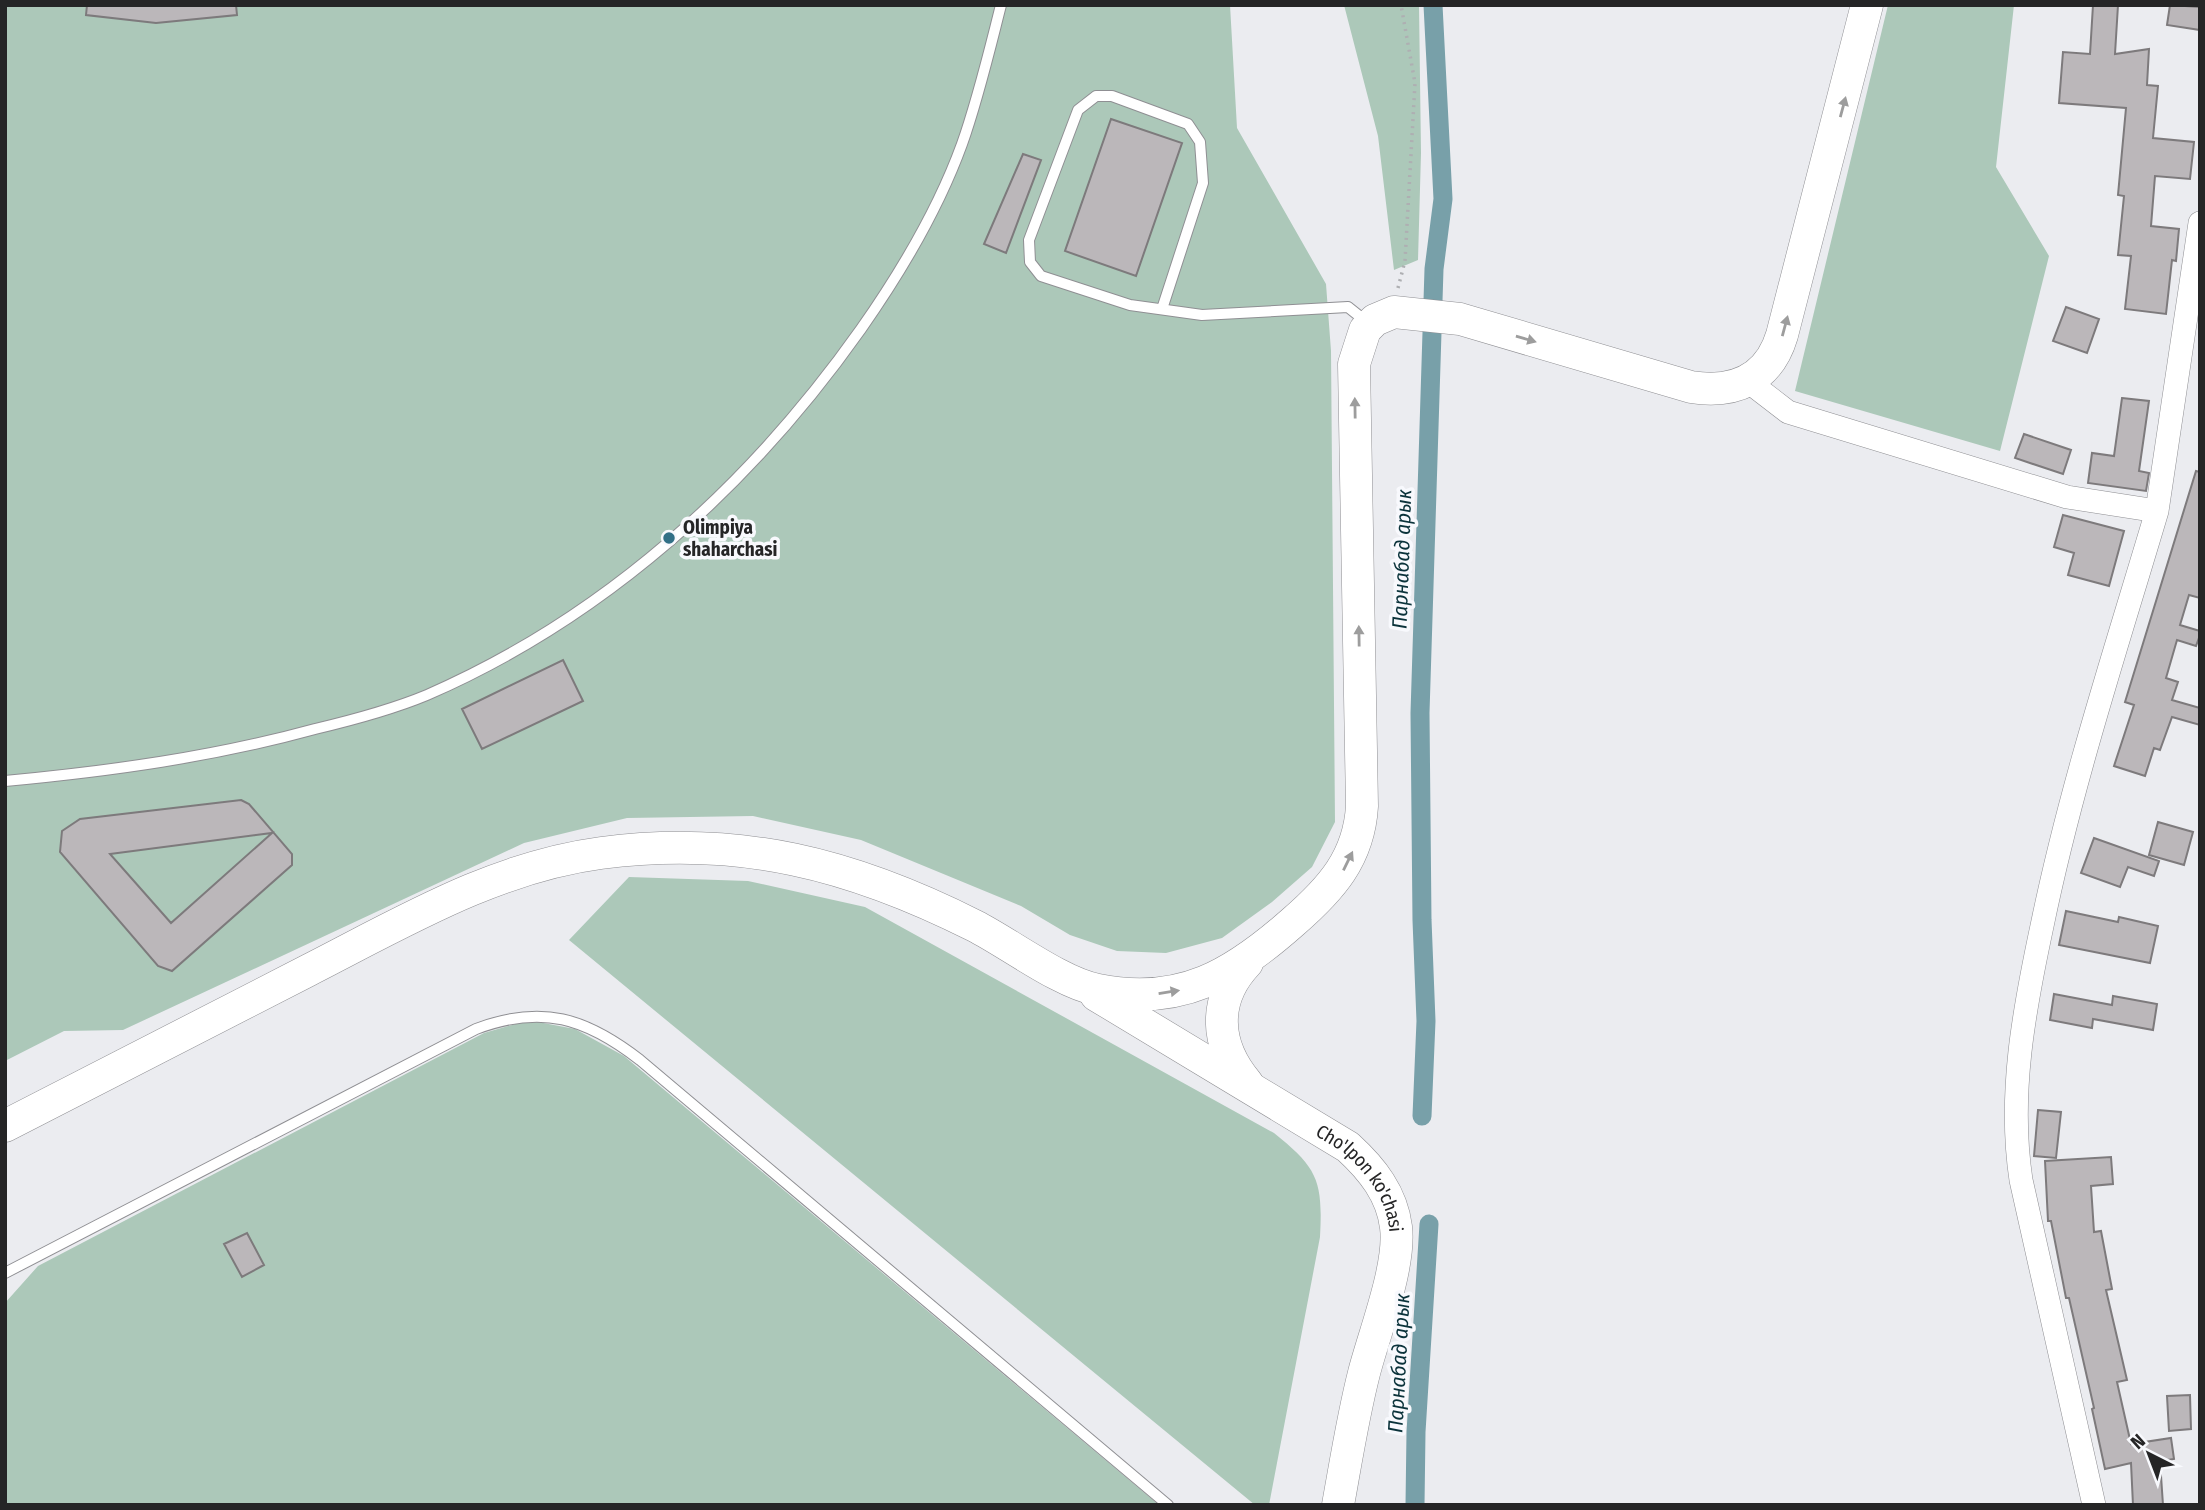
<svg xmlns="http://www.w3.org/2000/svg" width="2205" height="1510" font-family="'Fira Sans Condensed',sans-serif">
	<rect width="100%" height="100%" fill="#ebecf0"/>
	<path fill="#acc8b9" d="M5,5H1230L1237,128L1326,284L1331,351L1335,822L1312,867L1272,902L1222,938L1166,953L1117,951L1070,935L1021,906L861,840L753,816L627,818L524,843L123,1030L64,1031L5,1061Z
		M1344,5H1419L1421,153L1418,260L1394,270L1378,136Z
		M1888,5H2014L1996,167L2049,256L2000,451L1795,391Z
		M629,877L748,881L865,907L1274,1133C1318,1168 1323,1181 1320,1237L1269,1505H1255L569,940Z
		M538,1022L575,1029L624,1056L1159,1505H5V1303L38,1266L484,1033L519,1023Z"/>
	<g fill="none" stroke-linecap="round" stroke-linejoin="round">
		<path stroke="#78a0a9" stroke-width="19" d="M1422,1116L1426,1021L1422,920L1420,713L1434,269L1443,199L1433,5
			M1415,1505L1416,1432L1429,1224"/>
	</g>
	<path fill="#bbb7ba" stroke="#7d7a7c" stroke-width="2" fill-rule="evenodd" d="M87,5H236L237,15L156,23L86,15Z
		M2093,5H2118L2115,54L2149,49L2147,85L2158,86L2153,138L2194,142L2190,179L2155,176L2151,226L2179,229L2176,261L2172,260L2166,314L2125,309L2131,256L2118,255L2124,196L2118,195L2126,108L2059,103L2063,52L2090,54Z
		M2170,5L2200,7V30L2167,25Z
		M1111,119L1182,143L1136,276L1065,251Z
		M1023,154L1041,160L1006,253L984,244Z
		M2066,307L2099,319L2087,353L2053,341Z
		M2122,398L2149,401L2139,471L2149,473L2146,491L2088,483L2092,453L2114,456Z
		M2024,434L2071,450L2063,474L2015,458Z
		M2196,471L2200,472V598L2189,595L2180,625L2200,631V635L2196,646L2177,640L2166,678L2178,682L2172,700L2200,708V725L2172,717L2160,750L2154,748L2145,776L2114,766L2134,705L2125,702Z
		M2063,515L2124,531L2109,586L2068,575L2074,553L2054,547Z
		M563,660L583,701L482,749L462,709Z
		M241,800L249,804L292,854V865L172,971L158,966L60,852L62,831L80,819ZM272,833L171,923L110,854Z
		M2158,822L2193,832L2184,865L2149,855Z
		M2094,838L2159,861L2154,876L2128,867L2120,887L2081,873Z
		M2066,911L2118,922L2119,917L2158,926L2150,963L2059,945Z
		M2054,994L2112,1005L2113,996L2157,1004L2153,1030L2093,1019L2092,1028L2050,1020Z
		M2038,1110L2061,1112L2056,1158L2034,1156Z
		M2111,1157L2113,1184L2091,1186L2094,1232L2101,1231L2112,1289L2106,1290L2127,1380L2117,1382L2131,1444L2171,1438L2174,1459L2160,1461L2163,1505H2133L2131,1463L2105,1469L2092,1409L2094,1408L2069,1298H2066L2051,1221H2048L2045,1161Z
		M247,1233L264,1265L242,1277L224,1244Z
		M2190,1395L2191,1429L2169,1431L2167,1396Z"/>
	<g fill="none" stroke-linecap="round" stroke-linejoin="round">
		<g stroke="#8f8f93" stroke-width="12">
			<path id="lane" d="M1162,309L1203,183L1200,142L1188,124L1112,96H1096L1078,110L1029,240L1030,262L1041,276L1130,305L1202,315L1348,307L1368,323
				M5,781C111,771 213,757 315,729C353,720 391,710 427,695C604,618 750,486 861,329C901,272 938,210 962,144C978,99 989,52 1001,5
				M5,1273L476,1029C542,1004 586,1018 640,1060L1168,1505"/>
		</g>
		<g stroke="#8f8f93" stroke-width="24">
			<path id="street" d="M1749,382L1788,412L2067,497L2157,511L2200,223
				M2094,1505L2021,1180C2008,1095 2024,1010 2042,926C2071,785 2116,649 2157,511"/>
		</g>
		<g stroke="#8f8f93" stroke-width="33">
			<g id="secondary">
				<path d="M1247,963C1212,1000 1215,1045 1247,1083"/>
				<path id="s1" d="M1096,995L1348,1147C1372,1169 1392,1194 1396,1227C1401,1266 1374,1334 1364,1373C1353,1416 1346,1461 1338,1505"/>
				<path d="M5,1126C106,1074 207,1022 309,970C403,922 495,867 601,853C740,835 852,864 975,926C1010,944 1061,983 1098,990C1181,1007 1234,974 1293,922C1331,889 1359,858 1362,806L1354,364L1365,330L1375,320L1394,312L1460,319L1691,387C1735,394 1769,379 1782,335L1867,5"/>
			</g>
		</g>
		<path stroke="#aeafb2" stroke-width="3.5" stroke-dasharray="2 5" stroke-linecap="butt" d="M1398,288L1405,261L1415,83L1401,5"/>
		<use href="#lane" stroke="#fff" stroke-width="10"/>
		<use href="#street" stroke="#fff" stroke-width="23"/>
		<use href="#secondary" stroke="#fff" stroke-width="32"/>
	</g>
	<defs><path id="oneway-solid" d="M-6-.8H1V-3.2L6.5 0L1 3.2V.8H-6Z" transform="scale(1.75)"/></defs>
	<g fill="#9d9d9d">
		<use href="#oneway-solid" transform="translate(1843 107) rotate(-75)"/>
		<use href="#oneway-solid" transform="translate(1785 326) rotate(-75)"/>
		<use href="#oneway-solid" transform="translate(1526 339) rotate(16)"/>
		<use href="#oneway-solid" transform="translate(1355 408) rotate(-91)"/>
		<use href="#oneway-solid" transform="translate(1359 636) rotate(-91)"/>
		<use href="#oneway-solid" transform="translate(1348 861) rotate(-64)"/>
		<use href="#oneway-solid" transform="translate(1169 992) rotate(-9)"/>
	</g>
	<circle fill="#327086" stroke="#f8f9fd" stroke-width="2.5" cx="669" cy="538" r="7"/>
	<g text-anchor="middle" dominant-baseline="central" stroke-width="7" stroke-linejoin="round" paint-order="stroke">
		<g font-size="19" font-weight="bold" fill="#252526" stroke="#f8f9fd" text-anchor="start">
			<text x="683" y="527">Olimpiya<tspan x="683" dy="22">shaharchasi</tspan></text>
		</g>
		<g font-size="19" fill="#252526" stroke="#f8f9fd">
			<text stroke="none"><textPath href="#s1" startOffset="327">Cho'lpon ko'chasi</textPath></text>
		</g>
		<g font-size="21" font-style="italic" fill="#0b333b" stroke="#f8f9fd">
			<text transform="translate(1402 559) rotate(-88)">Парнабад арык</text>
			<text transform="translate(1399 1363) rotate(-87)">Парнабад арык</text>
		</g>
	</g>
	<rect width="2205" height="1510" fill="none" stroke="#252526" stroke-width="14"/>
	<g transform="translate(2149 1454) rotate(318)" stroke="#f8f9fd" stroke-width="5" paint-order="stroke">
	<path d="M0-5L12 26L0 18L-12 26Z" fill="#252526"/>
	<text y="-10" font-size="19" font-weight="bold" text-anchor="middle" fill="#252526">N</text>
	</g>
</svg>
